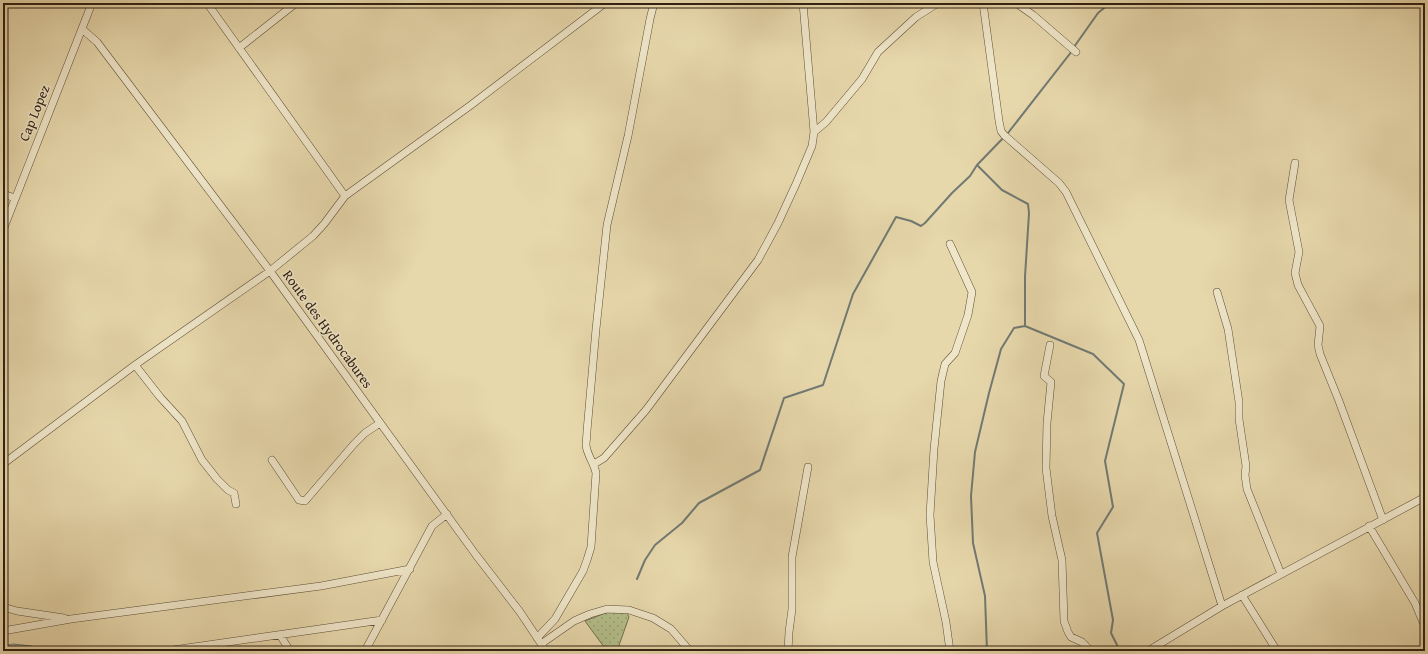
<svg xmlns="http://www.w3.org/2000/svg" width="1428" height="654" font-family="'Gentium Book Plus',serif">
	<defs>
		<pattern id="grass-dots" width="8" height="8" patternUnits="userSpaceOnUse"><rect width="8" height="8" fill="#b4bf8a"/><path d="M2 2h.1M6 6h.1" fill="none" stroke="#9ba476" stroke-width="1.8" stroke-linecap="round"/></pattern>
		<pattern id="water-waves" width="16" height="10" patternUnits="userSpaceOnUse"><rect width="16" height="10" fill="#9db6b6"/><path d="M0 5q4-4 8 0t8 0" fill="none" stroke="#809493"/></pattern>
	</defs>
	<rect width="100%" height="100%" fill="#e7d8ac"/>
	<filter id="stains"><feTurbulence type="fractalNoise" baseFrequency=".005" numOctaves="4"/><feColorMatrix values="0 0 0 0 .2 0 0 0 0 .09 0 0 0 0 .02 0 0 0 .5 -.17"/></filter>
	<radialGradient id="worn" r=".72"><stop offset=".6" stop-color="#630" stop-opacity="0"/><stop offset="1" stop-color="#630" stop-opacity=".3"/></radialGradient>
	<path fill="url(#grass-dots)" stroke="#72704e" d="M608,612L627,613L629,617L617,651H607L585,621Z"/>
	<path fill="url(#water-waves)" stroke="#717a74" d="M13,644L32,646L35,651H3V646Z"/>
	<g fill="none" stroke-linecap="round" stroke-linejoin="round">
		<path stroke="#717a74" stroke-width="2" d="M1074,47L1098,13L1110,3
			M1025,326V277L1029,213L1028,204L1002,190L977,165L1008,133L1072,51
			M637,579L645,560L655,545L682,523L699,503L760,470L784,398L823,385L853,294L896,217L911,221L921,226L925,223L952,193L970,176L977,165
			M987,651L985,596L973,543L971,496L975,452L989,393L1001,349L1014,328L1025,326L1093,354L1124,384L1105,461L1113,507L1097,533L1113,620L1111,633L1120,651"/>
		<g stroke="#5e4e38" stroke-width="8">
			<path id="minor" d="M207,3L345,196
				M983,3L999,121L1001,131L1004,135L1059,183L1066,192L1139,340L1222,606
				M1016,3L1033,15L1076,52
				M82,29L97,42L270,271L476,555L520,612L546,651
				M239,48L296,3
				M814,132L826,122L862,79L878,52L916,17L938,3
				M1295,163L1289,200L1299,252L1295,273L1298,285L1320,326L1318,345L1320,354L1339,401L1383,520
				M3,194L15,198
				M3,230L92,3
				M1217,292L1228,329L1239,402V419L1246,466L1245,475L1247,489L1281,574
				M1050,345L1044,376L1051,382L1047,423L1046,468L1052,516L1062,560L1064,621L1068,632L1071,637L1082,642L1091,651
				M135,365L160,397L182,421L202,460L217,479L228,490L234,493L236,504
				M272,460L299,500L305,501L354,444L365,433L380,423
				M3,464L135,365L270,271L313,236L324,224L345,196L471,105L605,3
				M594,464L604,458L646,410L758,260L778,223L796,184L812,146L814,132L803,3
				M1369,526L1415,603L1425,627
				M1242,595L1277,651
				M3,607L17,611L64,618
				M3,631L71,619L321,586L410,569
				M280,635L290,651
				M537,638L555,619L583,571L587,560L591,547L596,473C594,463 587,455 586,445C586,441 587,436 587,431L596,329L607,225L628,136L650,19L654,3
				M218,644L223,651
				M541,644L574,621L590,614L607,609L629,610L653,618L671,629L690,651
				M166,651L382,620
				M365,651L432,526L447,514
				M788,651L789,632L792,609V557L808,467
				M950,651L946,622L933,562L930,515L934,449L941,381L945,364L955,353L968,315L972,292L950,244
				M1148,651L1222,606L1425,497"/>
		</g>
		<use href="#minor" stroke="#efe6c9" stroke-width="7"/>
	</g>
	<g text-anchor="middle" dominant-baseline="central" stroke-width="3" stroke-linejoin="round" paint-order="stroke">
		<g font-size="14" fill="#302011" stroke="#efe6c9">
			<text transform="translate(34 113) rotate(-68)">Cap Lopez</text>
			<text transform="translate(328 329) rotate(54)">Route des Hydrocabures</text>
		</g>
	</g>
	<rect width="1428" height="654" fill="none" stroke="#e7d8ac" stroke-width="16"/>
	<rect x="4" y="4" width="1420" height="646" fill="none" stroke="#302011" stroke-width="2"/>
	<rect x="8" y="8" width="1412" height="638" fill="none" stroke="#302011"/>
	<rect width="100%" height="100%" filter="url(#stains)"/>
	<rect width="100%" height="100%" fill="url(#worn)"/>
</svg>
